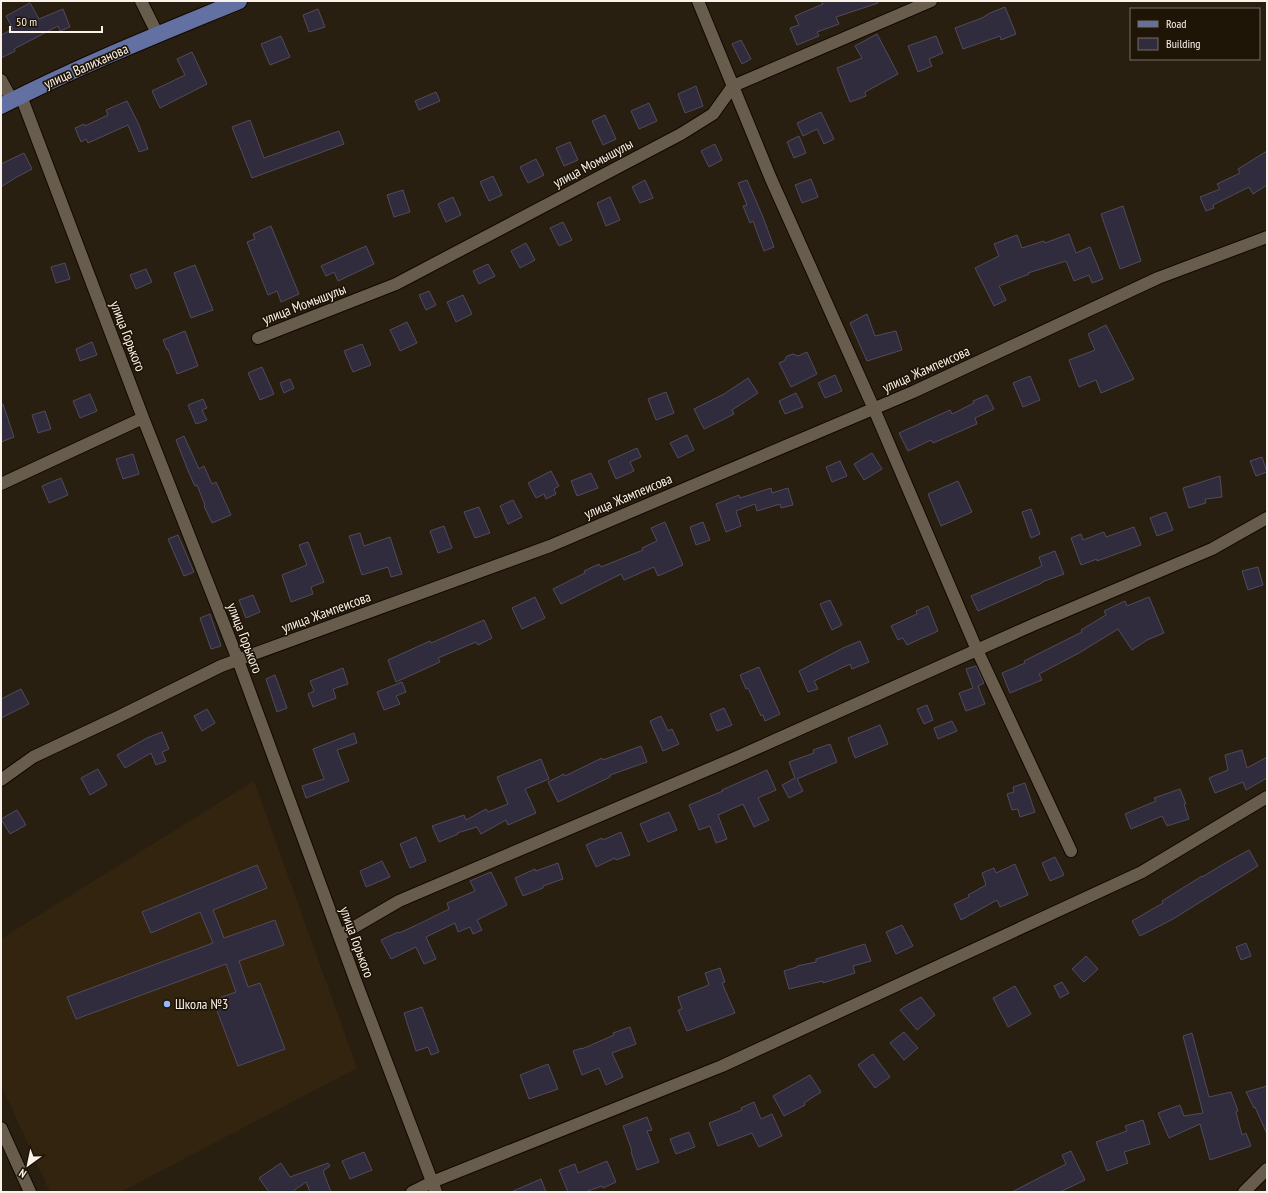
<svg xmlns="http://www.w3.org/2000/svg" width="1268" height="1193" font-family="'PT Sans Narrow',sans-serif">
	<rect width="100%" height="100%" fill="#291f10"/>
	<path fill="#33240f" d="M254,781L357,1068L121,1192H50L1,1085V939Z"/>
	<path fill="#312c3d" stroke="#504b5d" d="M821,1H877L878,3L836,17L839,24L817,32L819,36L797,45L790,28L799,25L795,16L823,4Z
		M30,3L39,19L63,9L70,27L60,31L58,26L14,49L15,51L1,58V35L13,29L6,16Z
		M1005,7L1016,34L1001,40L1000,36L963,49L955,28L982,18L990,13Z
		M318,9L325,27L309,32L303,15Z
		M877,34L898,74L865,92L866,96L850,102L837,68L862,58L855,46Z
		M281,36L290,57L270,65L261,44Z
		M936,36L943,53L929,59L932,66L918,72L908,46Z
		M741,40L751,59L742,64L732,44Z
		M192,52L207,84L160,108L152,91L185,75L177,59Z
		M696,86L703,106L685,113L678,94Z
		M436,92L440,101L419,110L415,101Z
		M127,101L139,125L148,149L139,152L128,125L88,143L86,139L81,142L75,128L84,124L85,126L108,115L106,110Z
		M649,103L657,121L639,129L631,111Z
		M821,112L834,139L824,144L817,129L803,136L797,123Z
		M605,115L616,139L603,145L592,121Z
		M250,120L264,158L339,131L344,144L252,178L232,127Z
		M799,136L806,153L794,158L787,142Z
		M570,142L578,160L564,166L556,148Z
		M715,144L722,160L709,167L701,151Z
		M1267,151V185L1253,194L1249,187L1213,205L1214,208L1206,211L1200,197L1220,189L1217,184L1240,173L1238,169Z
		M24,153L32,169L15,178L1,187V164Z
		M536,159L544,175L528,183L520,167Z
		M493,176L502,195L489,201L480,182Z
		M811,179L818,197L802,203L795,185Z
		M645,180L653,198L640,203L632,187Z
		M747,180L763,217L774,247L764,251L753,221L750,223L743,206L747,205L738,183Z
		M403,190L410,212L394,217L387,195Z
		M453,197L461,215L446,222L438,204Z
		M610,197L620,220L606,226L597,203Z
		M1123,206L1141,261L1120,269L1101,214Z
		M563,222L572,240L559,246L550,228Z
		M271,226L299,294L281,302L277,291L268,295L247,242L255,239L253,234Z
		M1069,234L1076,253L1090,247L1103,279L1092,283L1089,275L1074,281L1066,261L1028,273L1029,274L999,286L1006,300L994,306L975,268L999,256L994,244L1017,235L1022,248L1044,241L1045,243Z
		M526,243L535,260L520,268L511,251Z
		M366,246L374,264L338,281L334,272L326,276L321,266Z
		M65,263L70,279L56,283L51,267Z
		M488,264L495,276L479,284L473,271Z
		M195,265L213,310L191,318L174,273Z
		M146,269L152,282L136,289L130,275Z
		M429,291L436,305L426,310L419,295Z
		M463,295L472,314L456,322L447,302Z
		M867,314L875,336L896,331L902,350L867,361L850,323Z
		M407,322L417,343L400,351L390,330Z
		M1106,325L1134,379L1101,393L1096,380L1079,387L1069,360L1095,350L1088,334Z
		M185,331L198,366L177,374L168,349L167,350L163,340Z
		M92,342L97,355L80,361L76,349Z
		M362,344L371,365L353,372L344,351Z
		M807,352L817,374L791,387L779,363L784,361L787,356L793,354L798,356Z
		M262,367L274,394L260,400L248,373Z
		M835,375L842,391L825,398L818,383Z
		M1030,376L1040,400L1023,407L1013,383Z
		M748,378L758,393L732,410L734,414L704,429L694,409L724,394Z
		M290,379L294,388L284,393L280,383Z
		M666,392L674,413L656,420L648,399Z
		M796,393L803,407L785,414L779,401Z
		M90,394L97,411L80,418L73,401Z
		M987,395L994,409L975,418L977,424L933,443L931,440L908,451L899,433L950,410L952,414L974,403L973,401Z
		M203,399L207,408L202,410L207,420L196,424L188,405Z
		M1,404H3L14,437L1,442Z
		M45,411L51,429L38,433L32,415Z
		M687,435L694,450L678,458L670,443Z
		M184,436L199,469L204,466L212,484L216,482L231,515L212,523L204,506L205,505L197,485L195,486L189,473L176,440Z
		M637,448L641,457L630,462L634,471L616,479L608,461Z
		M872,453L882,469L864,480L854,464Z
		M133,454L139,474L123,479L116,459Z
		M1262,457L1267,472L1256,476L1250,461Z
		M840,461L847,476L832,482L826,467Z
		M551,471L559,486L554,489L556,494L546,499L544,494L536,498L528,483Z
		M591,473L598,488L577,496L571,481Z
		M1220,476L1222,497L1205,499L1206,503L1189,508L1183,488Z
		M61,478L68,495L49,503L42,486Z
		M958,481L972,512L941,526L928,494Z
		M771,488L772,493L788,488L793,505L781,508L780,504L757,511L755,504L736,511L741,526L726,532L716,504L739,495L740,498Z
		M513,500L522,517L508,524L500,506Z
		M479,507L490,533L475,538L464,512Z
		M1031,509L1040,534L1031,538L1022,512Z
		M1166,512L1173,530L1157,536L1150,518Z
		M665,522L683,565L658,576L654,567L624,580L621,574L561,604L553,589L585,573L584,571L599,564L601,567L643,550L642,548L657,541L651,528Z
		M703,522L710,540L696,545L690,527Z
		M444,526L452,548L438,553L430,531Z
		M1134,527L1141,545L1097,561V559L1081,565L1071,538L1081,534L1083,540L1104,532L1106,537Z
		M360,533L364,546L390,537L402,574L391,577L388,567L362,575L349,536Z
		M178,535L194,572L184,576L168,539Z
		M308,542L324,582L311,587L313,594L291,602L282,575L307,565L299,545Z
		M1055,551L1064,574L1042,582V583L978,611L971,596L1042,566L1039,557Z
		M1258,567L1263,585L1248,590L1242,571Z
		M253,595L260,612L246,618L239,600Z
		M535,597L545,618L522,629L512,608Z
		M1149,597L1164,633L1147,640L1132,650L1118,629L1079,653L1039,674L1042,680L1010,693L1002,673L1025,663L1024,661L1082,632L1081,630L1106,615L1104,611L1125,601L1127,606Z
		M830,600L842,625L832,630L820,604Z
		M928,606L938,631L907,645L903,638L898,640L891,626L917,614L916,611Z
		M210,614L221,646L211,649L200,618Z
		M484,620L492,638L478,645L476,642L438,658L440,662L396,682L388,660L430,641L431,643Z
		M860,641L869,662L852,669L850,664L814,681L818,689L808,692L799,671L843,648Z
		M976,666L984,683L978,686L985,704L966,711L959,693L973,688L966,669Z
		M759,667L780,714L765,721L763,715L761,716L748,688L746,689L740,675Z
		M343,668L348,684L333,689L336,698L313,707L308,694L314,691L310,681Z
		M275,675L287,708L277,712L266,679Z
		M402,682L406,692L396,696L400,704L384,710L377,692Z
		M21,689L29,704L1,718V699Z
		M927,705L933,720L924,724L917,709Z
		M724,708L732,725L717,731L710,714Z
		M207,709L215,723L202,731L194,716Z
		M661,716L668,731L672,729L679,744L663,751L650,721Z
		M952,721L957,731L938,739L934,728Z
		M880,725L888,744L855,758L848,738Z
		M162,732L169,749L162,752L166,761L156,765L151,753L125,768L117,755L147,738Z
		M354,733L357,743L337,750L349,781L306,798L302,786L324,779L313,749Z
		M830,744L837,762L797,779L803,791L789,798L782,785L795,778L789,762L814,753L813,750Z
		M641,746L647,762L610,775V777L558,802L548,782L564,774L565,776L602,758L603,760Z
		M1242,750L1247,768L1267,757V778L1246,790L1243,782L1215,793L1209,778L1228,770L1225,755Z
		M541,759L549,779L525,789L536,813L508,825L506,820L481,834L477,827L457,833L458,834L439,842L432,826L464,815L466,820L486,809L488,812L508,804L497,777Z
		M98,769L107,785L90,795L81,778Z
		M767,770L776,790L758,798L769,820L754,827L743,804L718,815L727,839L716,843L710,826L699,830L689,805L723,791L722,790Z
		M1025,783L1035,812L1020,817L1018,809L1012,810L1007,794L1014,792L1013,787Z
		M1180,789L1186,804H1184L1189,819L1167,826L1162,816L1131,829L1125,814L1156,801L1154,798Z
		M17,810L26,825L10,834L1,819Z
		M669,812L677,830L648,842L640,824Z
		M621,832L630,855L616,860L615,858L596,867L586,845L602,838L603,840Z
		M416,837L426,861L410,868L400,844Z
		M1249,850L1258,866L1173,919L1140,936L1132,921L1163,903L1162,901L1202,876V877L1227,862Z
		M1055,857L1064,875L1050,881L1042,863Z
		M382,861L390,877L366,887L360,871Z
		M558,863L563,879L543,886V888L523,896L515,878L535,869L536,871Z
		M1015,864L1028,895L1000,907L997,900L961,920L954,904L969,897L968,895L986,885L982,873L994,868L996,873Z
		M257,865L267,888L213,910L224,938L275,920L284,945L239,961L248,987L260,983L285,1049L238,1066L213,1000L236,992L226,964L76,1019L67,997L213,943L200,912L151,933L142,912Z
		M491,872L507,905L477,920L482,930L473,934L470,927L458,932L455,923L426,937L436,959L424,964L416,947L391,959L381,940L398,932L399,933L421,923L449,909L447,903L475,891L470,881Z
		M902,925L913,946L896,954L886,932Z
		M1246,943L1251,956L1241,960L1236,947Z
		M865,944L871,961L853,966L855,973L823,983V981L789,989L784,971L797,967V966L816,962V959Z
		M1086,956L1098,969L1084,982L1072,969Z
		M720,968L725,982L722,983L735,1013L687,1031L678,1010L682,1009L678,997L709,985L705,973Z
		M1062,982L1069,993L1060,998L1054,986Z
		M1015,986L1031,1014L1008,1027L993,998Z
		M921,997L935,1015L917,1030L900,1010L907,1005Z
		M422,1007L439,1052L431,1055L428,1047L416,1051L404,1013Z
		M630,1027L636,1044L612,1053L623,1077L606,1085L599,1068L582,1075L573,1051L582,1048V1049L614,1035L613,1033Z
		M904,1032L918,1048L904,1060L890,1043Z
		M1192,1033L1209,1097L1231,1092L1238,1111L1236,1112L1242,1135L1246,1133L1251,1146L1210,1160L1200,1124L1169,1138L1158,1113L1180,1105L1184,1116L1203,1113L1183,1036Z
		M873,1054L890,1077L875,1088L858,1065Z
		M548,1064L558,1089L529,1099L520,1075Z
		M810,1075L821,1092L804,1103L805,1105L784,1116L773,1096Z
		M1267,1086V1134L1255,1107L1254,1108L1246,1092Z
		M754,1102L761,1119L772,1114L782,1136L759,1147L752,1133L718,1146L709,1123L742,1110L741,1108Z
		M647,1117L652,1130L647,1131L659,1162L637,1170L631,1152L632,1151L623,1126Z
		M1143,1120L1150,1144L1124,1152L1128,1163L1107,1171L1096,1142L1127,1131L1125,1126Z
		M689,1132L695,1147L676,1154L670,1139Z
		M1071,1151L1085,1180L1060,1192H1012L1066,1164L1062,1155Z
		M364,1152L372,1170L350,1179L342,1161Z
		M607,1161L616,1182L603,1188L602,1186L585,1192H568L559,1170L575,1164L578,1173Z
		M281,1163L290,1177L328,1163L330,1166L323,1171L331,1192H310L306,1182L292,1192H269L259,1178Z
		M541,1179L546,1192H511Z"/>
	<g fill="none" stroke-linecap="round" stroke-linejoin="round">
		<g stroke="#120800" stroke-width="14">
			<path id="minor" d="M141,1L158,35
				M698,1L771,179L874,409L977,650L1071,851
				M1,80L12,100
				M21,96L143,418L238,660L356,982L436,1192
				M258,338L396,284L681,134L713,114L733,86L931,1
				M1,484L143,418
				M1,780L33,757L118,717L221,666L550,546L913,392L1158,278L1267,237
				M339,936L399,901L735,758L1035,624L1212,549L1267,518
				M1,1128L30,1192
				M412,1192L432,1182L722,1066L1142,872L1267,797
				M1244,1192L1267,1169"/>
		</g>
		<g stroke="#120800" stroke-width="18">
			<path id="major" d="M1,106C78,66 159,34 239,1"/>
		</g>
		<use href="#minor" stroke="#685c4c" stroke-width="12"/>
		<use href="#major" stroke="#6370a2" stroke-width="16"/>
	</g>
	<circle fill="#96b6fd" stroke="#1f1507" stroke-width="1.5" cx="167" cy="1004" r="4"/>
	<g text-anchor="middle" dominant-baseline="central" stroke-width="3.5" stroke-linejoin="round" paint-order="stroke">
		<g font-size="14" fill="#faf2e9" stroke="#1f1507">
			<text transform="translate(86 66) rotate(-24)">улица Валиханова</text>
			<text transform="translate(593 163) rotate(-28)">улица Момышулы</text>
			<text transform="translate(304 304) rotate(-21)">улица Момышулы</text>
			<text transform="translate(128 336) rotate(69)">улица Горького</text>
			<text transform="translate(926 369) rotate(-24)">улица Жампеисова</text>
			<text transform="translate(628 496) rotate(-23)">улица Жампеисова</text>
			<text transform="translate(326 612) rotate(-20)">улица Жампеисова</text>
			<text transform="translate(245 638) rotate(69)">улица Горького</text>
			<text transform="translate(357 942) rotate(70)">улица Горького</text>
		</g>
		<g font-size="14" fill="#faf2e9" stroke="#1f1507" text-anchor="start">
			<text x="175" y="1004">Школа №3</text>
		</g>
	</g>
	<rect width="1268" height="1193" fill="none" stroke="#faf2e9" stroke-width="4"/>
	<rect x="1130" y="8" width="130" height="52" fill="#1f1507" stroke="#776d61"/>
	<rect x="1138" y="21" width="20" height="6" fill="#6370a2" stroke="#776d61"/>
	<text x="1166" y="28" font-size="12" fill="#faf2e9">Road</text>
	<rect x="1138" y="38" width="20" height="12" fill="#312c3d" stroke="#776d61"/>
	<text x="1166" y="48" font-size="12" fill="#faf2e9">Building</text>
	<g transform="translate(28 1165) rotate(213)" stroke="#1f1507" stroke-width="3" paint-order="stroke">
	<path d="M0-3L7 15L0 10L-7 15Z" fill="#faf2e9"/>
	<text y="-6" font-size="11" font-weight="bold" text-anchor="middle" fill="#faf2e9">N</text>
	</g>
	<path d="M10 26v6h92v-6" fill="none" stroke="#faf2e9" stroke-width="2"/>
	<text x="16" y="26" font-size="12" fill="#faf2e9" stroke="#1f1507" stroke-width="3" paint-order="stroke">50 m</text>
</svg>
